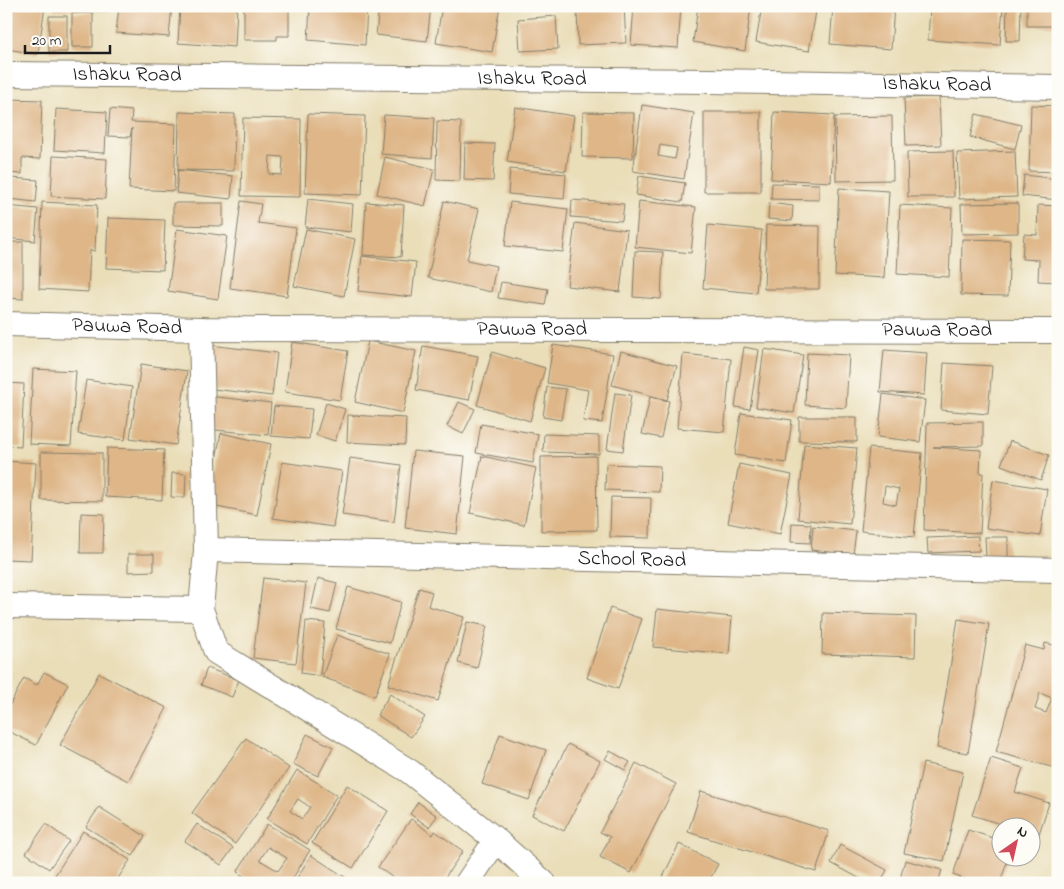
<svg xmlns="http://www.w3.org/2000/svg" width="1064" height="889" font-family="'Indie Flower',sans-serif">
	<rect width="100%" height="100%" fill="#fdfcf7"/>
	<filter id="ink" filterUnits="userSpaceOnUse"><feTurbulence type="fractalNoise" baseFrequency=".02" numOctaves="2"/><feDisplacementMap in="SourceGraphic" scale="10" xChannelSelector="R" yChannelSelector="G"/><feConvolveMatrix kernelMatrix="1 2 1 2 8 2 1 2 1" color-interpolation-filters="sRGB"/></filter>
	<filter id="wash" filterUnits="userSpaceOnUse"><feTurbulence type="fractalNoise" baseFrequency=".0096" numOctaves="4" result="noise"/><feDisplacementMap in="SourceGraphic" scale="20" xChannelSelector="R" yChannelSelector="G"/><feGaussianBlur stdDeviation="1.12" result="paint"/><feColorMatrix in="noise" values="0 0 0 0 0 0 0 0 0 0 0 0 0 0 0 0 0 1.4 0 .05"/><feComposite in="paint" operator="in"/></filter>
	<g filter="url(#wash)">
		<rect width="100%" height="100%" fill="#eadeb9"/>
		<g id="blocks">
			<path fill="#deb687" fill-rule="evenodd" d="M6,6H45L38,54L6,49Z
				M54,6H110V11L54,10Z
				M119,6H172L169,37L116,33Z
				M180,6H237L235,47L178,43Z
				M244,6H289V36H277V40H244Z
				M310,6H367L365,45L308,40Z
				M379,6H431L427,41L376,35Z
				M442,6H500L492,52L436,43Z
				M577,6H624L626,43L578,45Z
				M634,6H681L678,48L631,45Z
				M698,6H751L745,51L693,42Z
				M762,6H817L809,51L756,42Z
				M833,6H894L891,49L830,44Z
				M930,6H1003L1000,45L928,40Z
				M1007,6H1021L1020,41H1006Z
				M1027,6H1058V26H1027Z
				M72,13H93V47H72Z
				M49,16H67V52H49Z
				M556,16L558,49L520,51L518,19Z
				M939,97L941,145L906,146L904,98Z
				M6,99L42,100L40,159L22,158V174L6,173Z
				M642,105L694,113L684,179L633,171ZM660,145L677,148L675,159L658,156Z
				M1031,105L1058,106V172L1029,171Z
				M515,107L574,116L566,171L507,162Z
				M56,109L107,112L105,153L54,150Z
				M110,109L132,111L131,122L176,124L174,191L129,189L132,128L130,137L108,136Z
				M179,112L235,114L234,171L178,170Z
				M583,112L634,113L633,158L582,157Z
				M704,112H761V192H704Z
				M774,112L834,115L831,182L771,179Z
				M308,114L365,116L362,195L305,193Z
				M976,114L1021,125L1015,149L970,137Z
				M384,115L434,118L432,158L381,154Z
				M892,116L893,180L836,181L835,117Z
				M243,118L301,119L300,197L241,196ZM270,156L283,157L282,175L269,174Z
				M437,121L461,122L460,181L436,180Z
				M465,143L495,144L493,181L464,180Z
				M953,151L954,197H908L907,152Z
				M1015,151L1017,197L959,199L957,153Z
				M53,156L107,159L105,199L51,196Z
				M385,157L434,169L425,206L377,194Z
				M510,169L566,174L564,199L508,194Z
				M178,170L233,176L231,199L176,193Z
				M1024,175L1058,179V200L1022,196Z
				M639,176L685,183L682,202L636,195Z
				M10,178L38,180L36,202L9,199Z
				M772,183L819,184V200L771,199Z
				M839,188L889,191L884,278L835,275Z
				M308,199L353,204L351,232L305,227Z
				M572,200L624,204L622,221L571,217Z
				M241,201L261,204L258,223L296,228L287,296L230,288Z
				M444,201L479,209L467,260L496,266L491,292L428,278Z
				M639,201L696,207L691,253L635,247Z
				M42,202L97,205L95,251L90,250L88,292L39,289Z
				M366,202L404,205L401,257L363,255Z
				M510,202L568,209L563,252L505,246Z
				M173,203H223V226L173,225Z
				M769,203L793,206L792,221L768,219Z
				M1018,203V233L962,234L961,204Z
				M900,205L952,208L949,277L897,274Z
				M1038,205L1058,206V282L1038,281L1039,260L1022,259L1024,234L1037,235Z
				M6,206L38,209L35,241L6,238Z
				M108,218L165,220L163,270L106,268Z
				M575,223L627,230L620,292L567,286Z
				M708,225L762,230L756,293L703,288Z
				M766,225L820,226L819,289H764Z
				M177,229L227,236L218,299L168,291Z
				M306,229L355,239L344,296L294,286Z
				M962,239L1010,240L1008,296L961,295Z
				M6,242H23V299L6,298Z
				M635,251L663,252L661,299L633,297Z
				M362,256L416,262L412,297L358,291Z
				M501,282L548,289L545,305L498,298Z
				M368,341L416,351L403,413L355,402Z
				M292,342L348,351L340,400L285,392Z
				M210,345L277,353L272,396L205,388Z
				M553,345L613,354L602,423L583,421L588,390L547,383Z
				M423,346L478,356L469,400L416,390Z
				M744,347L759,350L750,409L735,407Z
				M764,349L803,355L794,413L756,407Z
				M884,350L927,353L924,395L880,392Z
				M621,351L677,366L667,400L612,385Z
				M492,352L545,368L530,421L477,405Z
				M807,353L849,355L846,408L805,405Z
				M683,354L731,359L724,432L677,428Z
				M944,363L992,366L988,414L941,410Z
				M141,364L187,371L176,445L130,438Z
				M33,369L76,371L71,446L29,444Z
				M86,380L132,387L125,440L78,434Z
				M6,383L24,384L21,447L6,446Z
				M547,387L566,389L561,420L543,417Z
				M615,393L631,395L623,451L607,449Z
				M883,394L925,400L920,442L878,437Z
				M208,396L271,403L268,435L205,429Z
				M650,397L669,401L661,438L642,434Z
				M459,402L475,409L463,434L447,426Z
				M326,403L345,409L335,441L316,435Z
				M274,406L312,409L309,439L271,436Z
				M741,413L792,420L786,463L735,455Z
				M348,415L406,418L405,445L347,442Z
				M799,417H857V442L799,441Z
				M983,422V446L933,447L981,450L980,473H983L980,533L924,530L927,423Z
				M481,424L538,434L533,463L476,453Z
				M221,433L271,444L257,515L207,505Z
				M544,434L599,436V454L543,452Z
				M1010,441L1049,455L1041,480L1001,465Z
				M804,444L857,448L850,524L798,519Z
				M107,448L164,450L162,500L105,497Z
				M869,448L922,453L914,537L861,531ZM885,486L899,489L896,505L883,502Z
				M413,451L465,456L457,534L405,528Z
				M41,452L102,453V501L41,500Z
				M482,456L536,468L524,525L470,513Z
				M596,456L597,530L541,531V457Z
				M350,458L401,465L394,522L342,515Z
				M6,461L36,463L31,560L6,559Z
				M282,462L342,471L333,527L273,518Z
				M606,464L660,466L659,492L605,490Z
				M739,464L792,475L780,534L728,523Z
				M172,473L186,474L185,498L171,497Z
				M993,480L1047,489L1040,536L986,528Z
				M611,497L651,498L650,538L610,537Z
				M81,513L104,514L103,553H80Z
				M792,523L811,524L810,543L791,542Z
				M813,526L856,531L853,555L811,550Z
				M978,536L979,551L928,553L927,538Z
				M985,537H1008V557L986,558Z
				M128,554H154V571L128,572Z
				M263,578L306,583L296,663L253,658Z
				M318,578L337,583L330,613L311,609Z
				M348,587L401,602L390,643L336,629Z
				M419,588L432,592L428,606L464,617L438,701L388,685Z
				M610,608L642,619L618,689L587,678Z
				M657,609L732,617L729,654L653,647Z
				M823,613L916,616L915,657L822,654Z
				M958,619L989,624L968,753L937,748Z
				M306,621L325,623L320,676L301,673Z
				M467,622L487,626L477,668L458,663Z
				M337,635L390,654L375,696L322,677Z
				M1045,643L1058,646V759L1055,768L996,752L1025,645L1044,650ZM1040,693L1052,698L1046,713L1035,709Z
				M207,668L239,680L232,697L201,685Z
				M44,672L68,684L36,745L6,730V712L24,678L37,685Z
				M99,673L167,708L128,781L60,745Z
				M390,694L425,717L411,737L377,715Z
				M307,734L333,747L318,776L293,764Z
				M500,734L546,750L529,800L482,784Z
				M246,738L289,768L235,844L192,813Z
				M568,744L600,761L564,831L532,815Z
				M610,751L630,762L625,770L605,759Z
				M991,758L1023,768L1015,792L1049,803L1038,837L1032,835V826H1007L972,815Z
				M636,763L676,784L631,873L600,857L610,837L600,832Z
				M923,763L963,772L944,861L904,853Z
				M297,770L337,795L307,844L267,819ZM298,799L310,807L302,819L290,811Z
				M347,785L388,811L353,868L312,843Z
				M701,791L829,831L816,872L688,832Z
				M418,802L437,816L429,827L410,814Z
				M99,807L145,836L133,856L86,827Z
				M411,819L433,835L435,831L463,851L441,883H400L378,867Z
				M46,824L69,841L49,869L26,853Z
				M197,824L233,848L221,865L185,841Z
				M267,824L310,850L290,883H255L237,872ZM268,847L287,858L278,871L260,860Z
				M968,830L1002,841V856H1009L1000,883H976L953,875Z
				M83,831L130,860L115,883H57L52,880Z
				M679,844L718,864L708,883H660Z
				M840,845L887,870L880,883H868L831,863Z
				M311,855L354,883H294Z
				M905,860L942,870L938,883H899Z"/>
		</g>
	</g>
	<g filter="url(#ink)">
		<use href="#blocks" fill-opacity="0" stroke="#837d6a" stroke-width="1"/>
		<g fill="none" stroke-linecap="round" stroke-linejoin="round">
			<g stroke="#837d6a" stroke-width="26">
				<g id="street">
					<path id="s1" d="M6,74L709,81L1058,87"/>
					<path id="s2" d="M6,324L201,329L1058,331"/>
					<path d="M201,329L206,550L201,609L216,652L409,771L496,840L544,883"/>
					<path id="s3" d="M206,550L1058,570"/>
					<path d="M6,606L201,609"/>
					<path d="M467,883L496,840"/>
				</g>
			</g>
			<use href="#street" stroke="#fff" stroke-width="24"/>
		</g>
	</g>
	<g text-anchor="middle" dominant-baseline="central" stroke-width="4" stroke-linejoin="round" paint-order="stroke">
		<g font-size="21" fill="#1c1c1c" stroke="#fdfcf7">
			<text stroke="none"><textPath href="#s1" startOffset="121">Ishaku Road</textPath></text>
			<text stroke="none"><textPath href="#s1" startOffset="526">Ishaku Road</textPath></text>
			<text stroke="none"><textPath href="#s1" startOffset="931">Ishaku Road</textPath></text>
			<text stroke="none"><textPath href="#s2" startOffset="121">Pauwa Road</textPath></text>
			<text stroke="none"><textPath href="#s2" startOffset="526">Pauwa Road</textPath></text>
			<text stroke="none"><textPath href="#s2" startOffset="931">Pauwa Road</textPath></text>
			<text stroke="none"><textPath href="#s3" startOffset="426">School Road</textPath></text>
		</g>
	</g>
	<rect width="1064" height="889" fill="none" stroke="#fdfcf7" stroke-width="25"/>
	<g transform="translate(1016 842) rotate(34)"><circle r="24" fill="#fdfcf7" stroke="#a3a29f"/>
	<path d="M0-4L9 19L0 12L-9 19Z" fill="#d1495b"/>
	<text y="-8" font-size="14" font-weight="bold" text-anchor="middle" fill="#1c1c1c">N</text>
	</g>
	<path d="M25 45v8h85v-8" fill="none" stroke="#1c1c1c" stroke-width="2.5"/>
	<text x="32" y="45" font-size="15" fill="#1c1c1c" stroke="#fdfcf7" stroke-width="4" paint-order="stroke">20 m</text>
</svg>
